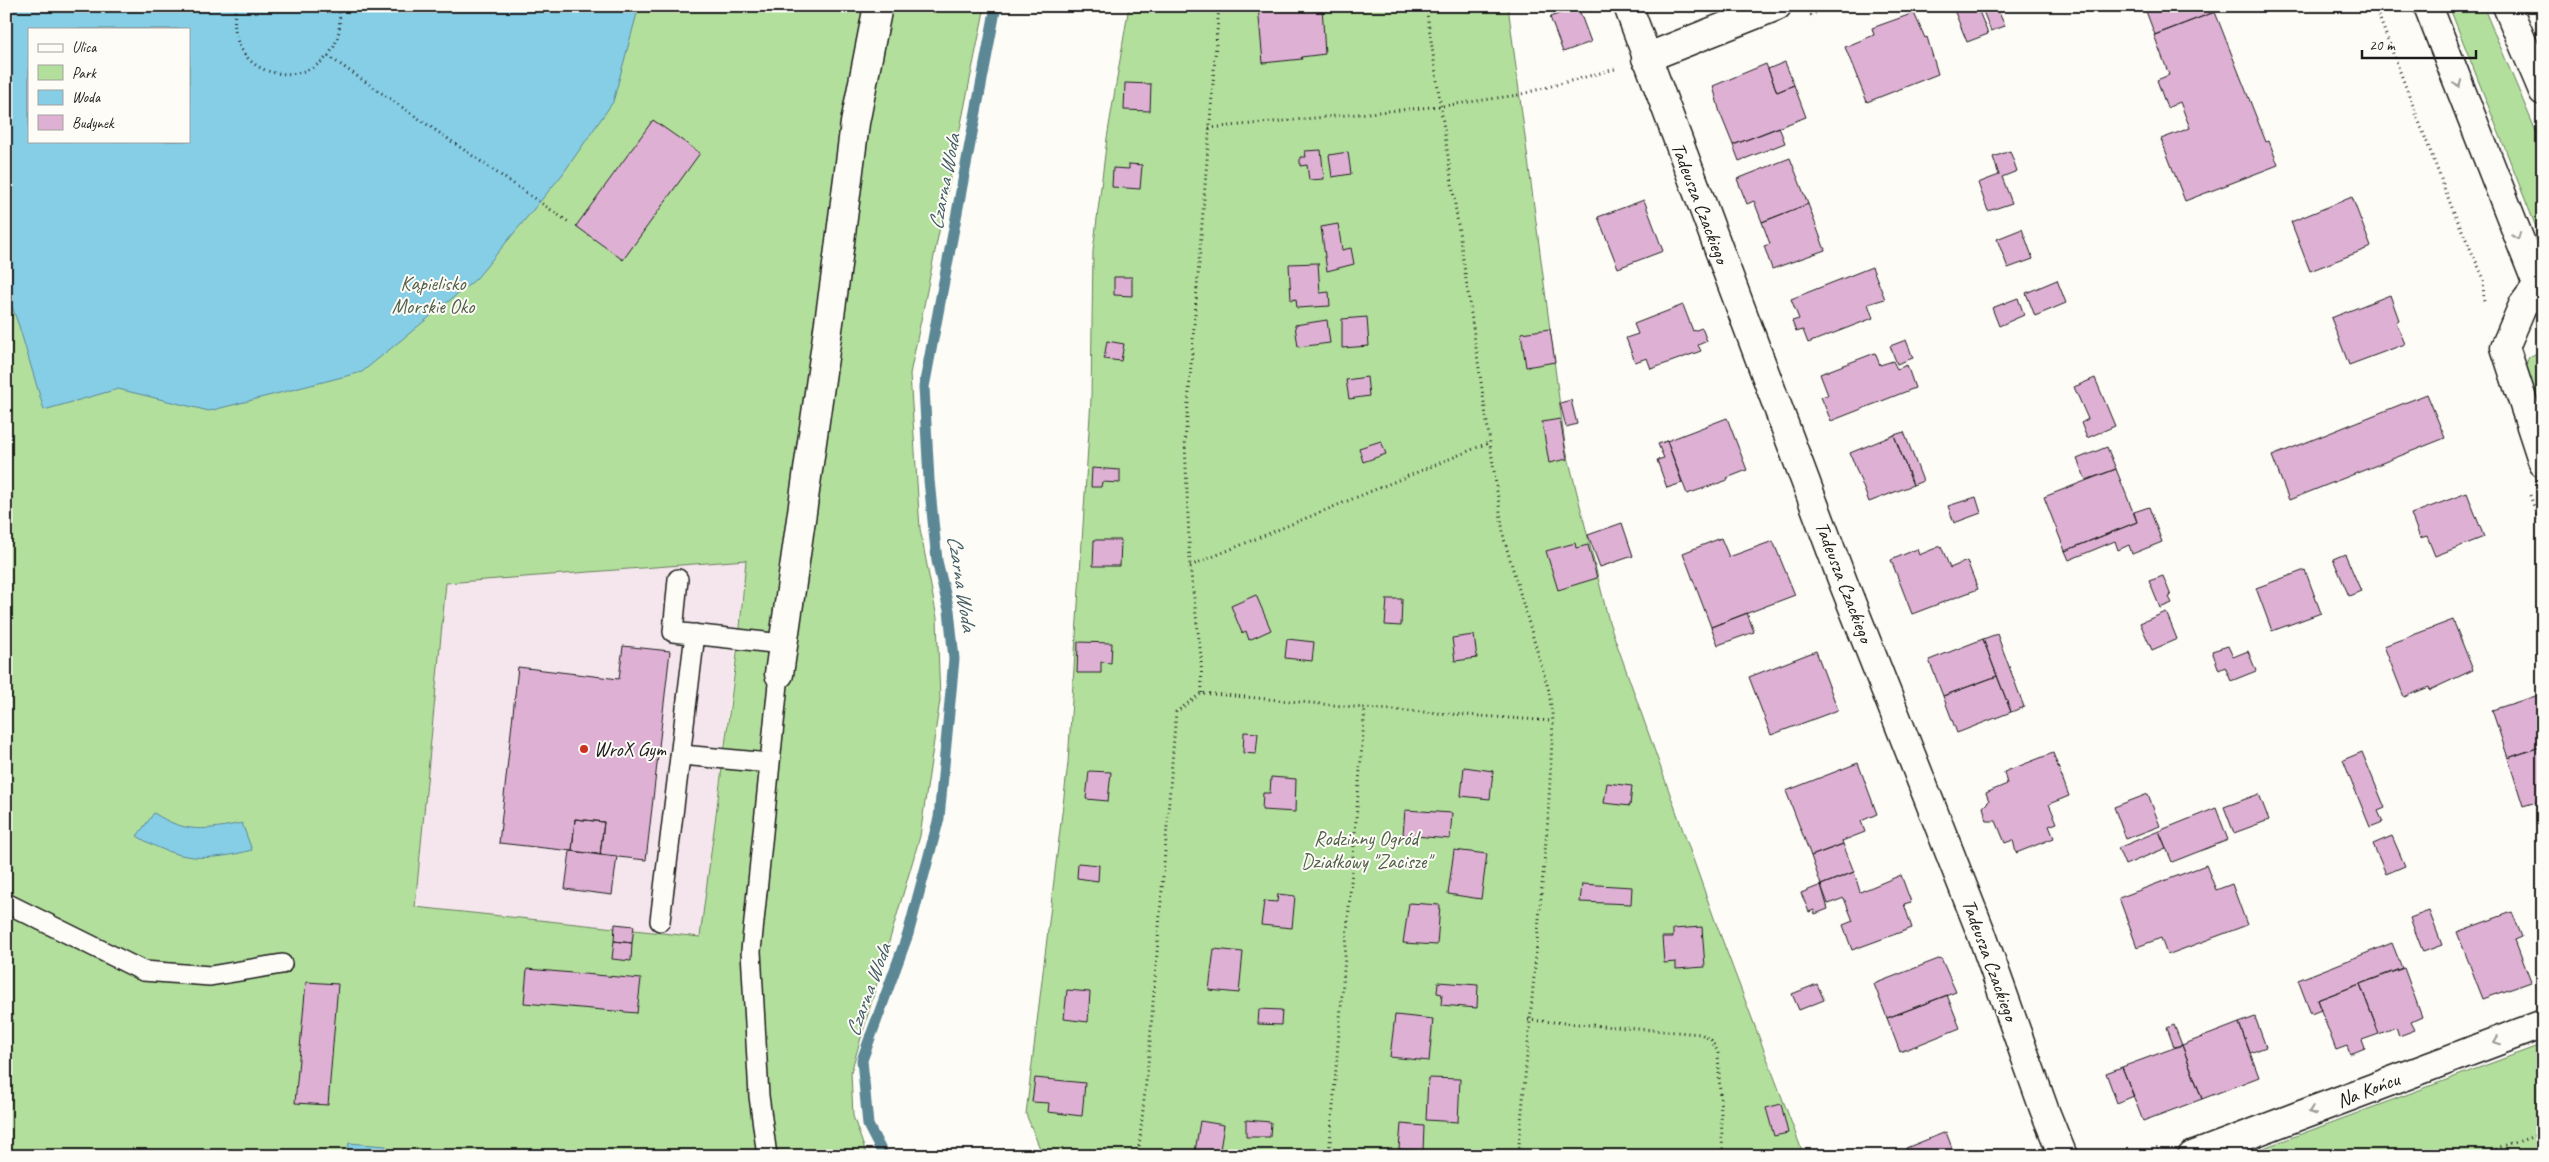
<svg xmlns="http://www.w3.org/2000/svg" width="2549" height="1162" font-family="Caveat,sans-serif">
	<rect width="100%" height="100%" fill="#fdfcf7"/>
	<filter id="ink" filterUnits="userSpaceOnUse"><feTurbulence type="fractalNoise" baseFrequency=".02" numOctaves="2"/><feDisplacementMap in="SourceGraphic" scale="10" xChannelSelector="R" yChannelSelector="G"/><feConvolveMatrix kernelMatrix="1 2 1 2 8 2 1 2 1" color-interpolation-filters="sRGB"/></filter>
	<g filter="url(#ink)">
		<path fill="#f4e6ec" d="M747,560L700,937L415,907L446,583Z"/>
		<path fill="#b3df9d" stroke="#687e5c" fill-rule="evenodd" d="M6,6H985L910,374L920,529L937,618L940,700L920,836L851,1072L853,1116L867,1156H6ZM29,29H189V141H29ZM746,560L739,638L700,937L415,907L446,583Z
			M1129,6H1508L1565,445L1609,622L1714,918L1804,1156H1043L1026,1114L1068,763L1091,399L1093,251L1107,138Z
			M2449,6H2483L2543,148V245Z
			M2535,354L2543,357V416L2526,364L2529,357Z
			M2543,1044V1156H2242Z"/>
		<path fill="#85cee6" stroke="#5b8795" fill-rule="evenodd" d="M6,6H639L613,102L562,175L476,279L362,372L209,411L118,389L44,410L19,326L6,290ZM29,29H189V141H29Z
			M154,813C186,834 206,830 242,823L252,850C208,862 176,861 137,836Z
			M349,1143L386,1146L385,1156H347Z"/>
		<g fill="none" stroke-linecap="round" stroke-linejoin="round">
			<path stroke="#5b8795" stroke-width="11" d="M884,1156L868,1125L862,1060L908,934L939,818L954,659L949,610L937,561L929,480L924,387L996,6"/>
		</g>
		<path fill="#deb1d4" stroke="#1c1c1c" d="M1258,6H1322L1325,54L1301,57L1302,59L1263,63Z
			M1962,6H1977L1988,34L1967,42L1954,10Z
			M1981,6H1996L2005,26L1991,31Z
			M2144,6H2212L2214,12L2155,35Z
			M1578,7L1591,42L1563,52L1550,17Z
			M2215,12L2266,142L2269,141L2278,165L2185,201L2161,139L2190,128L2180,102L2167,108L2157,80L2169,75L2154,35Z
			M1914,13L1925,38L1927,37L1938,74L1867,102L1845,47L1874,35L1872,28Z
			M1785,62L1794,85L1777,92L1768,69Z
			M1766,64L1777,92L1794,85L1806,117L1733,145L1720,113L1713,86Z
			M1125,83L1151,84L1150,111L1124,110Z
			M653,120L700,153L623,260L576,226Z
			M1779,127L1785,143L1739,161L1733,145Z
			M1321,150L1324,179L1309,180L1307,165L1300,166V157H1306L1305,151Z
			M2010,151L2017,171L2002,177L2012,203L1988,211L1978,183L1999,175L1993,157Z
			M1348,152L1351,174L1332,177L1329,155Z
			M1790,158L1808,204L1762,222L1754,201L1747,204L1737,179Z
			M1129,164L1142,165L1140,189L1112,187L1113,168L1129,169Z
			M2352,197L2371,247L2310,271L2291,222Z
			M1644,200L1663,251L1618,268L1598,217Z
			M1808,204L1825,250L1772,269L1764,246L1770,244L1762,222Z
			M1338,224L1342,250L1351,248L1354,264L1327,271L1321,227Z
			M2022,229L2033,259L2008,268L1997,239Z
			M1318,263L1320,293L1329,292L1330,306L1297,308L1296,299L1291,300L1289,264Z
			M1872,267L1885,299L1868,304L1873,318L1808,343L1803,330L1796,332L1792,321L1799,319L1791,299Z
			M1114,277H1132V296L1114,295Z
			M2057,280L2066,303L2035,316L2026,293Z
			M2390,295L2399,320L2396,322L2405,344L2349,365L2331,318Z
			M2018,298L2024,315L1999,326L1992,308Z
			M1683,305L1693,331L1702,328L1707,341L1698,345L1701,351L1651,369L1647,358L1635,362L1626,338L1638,334L1634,324Z
			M1367,317L1369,346L1342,348V319Z
			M1327,320L1330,343L1298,347L1295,325Z
			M1550,329L1555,362L1526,367L1521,333Z
			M1906,340L1913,358L1897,364L1890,346Z
			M1107,341L1124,344L1121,361L1104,359Z
			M1875,353L1880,365L1893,361L1897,369L1907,365L1915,388L1831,421L1821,397L1828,395L1820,374Z
			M1367,377L1369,396L1349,399L1346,380Z
			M2095,378L2115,426L2087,438L2081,423L2088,419L2074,387Z
			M2427,394L2445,438L2289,500L2272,456Z
			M1571,400L1577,424L1566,427L1560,403Z
			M1727,418L1747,470L1727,478L1728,480L1687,494L1667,441Z
			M1560,419L1567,459L1549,463L1542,422Z
			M1904,432L1923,481L1913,485L1894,435Z
			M1894,435L1913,485L1869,502L1850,453Z
			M1381,441L1386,454L1363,462L1359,448Z
			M1667,441L1682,483L1667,488L1657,460L1664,458L1658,444Z
			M2107,447L2116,469L2086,480L2077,459Z
			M1092,468L1120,470V483L1102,482L1101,487H1091Z
			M2116,469L2137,522L2065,551L2044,497Z
			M2467,493L2484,537L2435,556L2427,536L2420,538L2411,514Z
			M1976,497L1981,513L1954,523L1948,506Z
			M2149,507L2162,542L2132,554L2129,545L2118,550L2115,541L2069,560L2065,551L2137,522L2134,512Z
			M1622,523L1633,556L1600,567L1588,535Z
			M1721,538L1729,557L1773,541L1795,595L1711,627L1683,553Z
			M1094,540H1121L1120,566H1093Z
			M1575,543L1576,548L1588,545L1597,578L1558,590L1546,551Z
			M1941,546L1950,568L1967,561L1978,589L1912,614L1891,560L1917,549L1919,555Z
			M2345,554L2361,591L2349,596L2333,559Z
			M2305,570L2321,613L2272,631L2256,588Z
			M2163,576L2171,596L2169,597L2172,603L2160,608L2149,581Z
			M1256,595L1271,630L1249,640L1246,631L1242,633L1231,606Z
			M1387,599H1402L1401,626L1385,625Z
			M2166,612L2177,639L2152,650L2140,623Z
			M1747,613L1754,632L1718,645L1711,627Z
			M2453,620L2473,670L2430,690L2429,687L2404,697L2384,646Z
			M1997,634L2024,707L2011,712L1983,639Z
			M1474,635L1477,658L1455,661L1452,638Z
			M1287,639L1314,642L1312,661L1285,658Z
			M1983,639L1997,676L1943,696L1929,660Z
			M1078,642L1112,643L1111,663L1101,662V673H1077Z
			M623,646L670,651L646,860L600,855L604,822L575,819L572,851L499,843L518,667L619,679Z
			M2228,646L2233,657L2248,651L2256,671L2231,681L2225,667L2219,670L2212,651Z
			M1816,651L1838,710L1771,735L1749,677Z
			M1997,676L2011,712L1957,733L1943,696Z
			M2539,695L2543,707V746L2508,758L2492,710Z
			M1244,732L1258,733L1256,754L1243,753Z
			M2543,746V800L2523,806L2508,758Z
			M2362,752L2385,808L2378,811L2383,822L2370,827L2343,760Z
			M2053,753L2069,796L2049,804L2057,823L2049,826L2054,838L2016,853L2013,840L2005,843L1996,821H1987L1983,807L1989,801L1986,793L2007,784L2004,772Z
			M1858,763L1877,814L1861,821L1865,832L1842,841L1843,844L1811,856L1786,791Z
			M1464,767L1493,771L1490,799L1461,796Z
			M1089,771L1111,772L1108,801L1086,799Z
			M1271,777L1296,779L1295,812L1262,810L1263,793H1270Z
			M1607,783L1632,786L1630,806L1604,803Z
			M2148,794L2160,826L2126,839L2114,807Z
			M2259,794L2269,820L2234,833L2224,807Z
			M2216,808L2228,840L2172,862L2159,831Z
			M1405,810L1452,813L1450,839L1403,835Z
			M575,819L604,822L600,855L572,851Z
			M2159,831L2166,848L2125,865L2118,848Z
			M2392,836L2405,866L2386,874L2373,844Z
			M1843,844L1854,872L1821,885L1811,856Z
			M1454,850L1487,854L1481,899L1448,894Z
			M570,851L617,856L612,895L565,889Z
			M1078,863L1099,865L1098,881L1077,878Z
			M2206,865L2216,890L2232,884L2247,925L2167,955L2161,938L2137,947L2119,898Z
			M1854,872L1860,892L1901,875L1911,902L1904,904L1912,928L1852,950L1843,925L1853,921L1844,898L1828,904L1821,885Z
			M1582,884L1632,887L1631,904L1580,902Z
			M1821,885L1828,909L1815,914L1814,910L1809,912L1801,893Z
			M1278,894L1295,896L1292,928L1261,925L1264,901L1277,902Z
			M1409,903L1440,905L1437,945L1403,943Z
			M2429,911L2442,945L2423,952L2410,918Z
			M2512,912L2522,937L2515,940L2531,982L2483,999L2457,932Z
			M615,924L634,926L632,943L614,941Z
			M1702,927L1705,967L1676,969V962L1664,963L1662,937H1673V929Z
			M614,941L632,943L631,961L612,959Z
			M2392,943L2402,968L2317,1000L2321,1010L2311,1014L2298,980Z
			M1214,949L1243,952L1239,993L1209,990Z
			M1941,958L1956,992L1887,1018L1874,984Z
			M2404,968L2422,1017L2411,1022L2415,1030L2399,1036L2396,1027L2379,1034L2360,984Z
			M527,969L641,979L637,1013L524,1003Z
			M306,982L338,984L328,1105L295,1103Z
			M1438,982L1478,985L1477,1008L1441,1005L1442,994L1437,993Z
			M1817,984L1824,1000L1799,1010L1792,994Z
			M2360,984L2379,1034L2362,1040L2365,1048L2350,1054L2347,1046L2336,1050L2317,1000Z
			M1067,990L1090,992L1088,1022L1064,1019Z
			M1947,995L1960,1028L1900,1052L1887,1018Z
			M1259,1009L1282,1010L1281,1025L1258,1024Z
			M1395,1015L1433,1019L1429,1061L1390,1057Z
			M2255,1017L2266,1047L2250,1053L2239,1023Z
			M2239,1023L2259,1077L2202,1099L2182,1045Z
			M2174,1025L2182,1045L2174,1047L2167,1028Z
			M2182,1045L2202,1099L2143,1121L2122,1067Z
			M2122,1067L2134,1096L2117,1103L2106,1073Z
			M1035,1078L1085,1083L1082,1116L1048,1112L1049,1103L1032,1102Z
			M1428,1078L1460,1079L1458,1122L1426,1120Z
			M1781,1104L1788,1133L1774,1136L1766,1108Z
			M1246,1120L1271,1122L1270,1137H1246Z
			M1200,1121L1224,1125L1219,1156L1195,1152Z
			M1401,1124L1424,1126L1423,1151L1399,1149Z
			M1946,1132L1955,1156H1909L1906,1148Z"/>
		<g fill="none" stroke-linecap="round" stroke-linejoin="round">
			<g stroke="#1c1c1c" stroke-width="22">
				<path id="service" d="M678,579L673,632L782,644
					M682,755L770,763
					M6,903L143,971L210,976L282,964
					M660,921L695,634
					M767,1156L759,1096L751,951L779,674"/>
			</g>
			<g stroke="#1c1c1c" stroke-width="31">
				<path id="pedestrian" d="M779,674L836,273L855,123L878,6"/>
			</g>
			<g stroke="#1c1c1c" stroke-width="31">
				<path id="minor" d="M1628,6L1843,582L1982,935L2044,1109L2063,1156
					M1646,58L1777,6
					M2537,286L2523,305L2505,347L2543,463
					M2192,1156L2543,1024"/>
			</g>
			<g stroke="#1c1c1c" stroke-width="31">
				<path id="secondary" d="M2428,6L2543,299
					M2507,6L2543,91"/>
			</g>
			<path stroke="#1c1c1c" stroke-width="3" stroke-dasharray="1 4" stroke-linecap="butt" d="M236,6C219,99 356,94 338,6
				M1426,6L1504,539L1549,691L1553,721L1548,818L1518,1156
				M2375,6L2452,208L2483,277L2484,305
				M1810,15L1832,6
				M328,56L570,223
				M1209,128L1442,106L1518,95L1615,69
				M2530,495L2543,532
				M1190,566L1488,443
				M1202,693L1201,656L1190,566L1185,442L1219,6
				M1528,1020L1701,1034L1711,1040L1718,1052L1723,1156
				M1138,1156L1149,1054L1176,712L1202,693L1365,708L1553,721
				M1329,1156L1365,708
				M2138,1156L2161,1147
				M2477,1156L2543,1133"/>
			<use href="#service" stroke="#fdfcf7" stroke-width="19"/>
			<use href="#pedestrian" stroke="#fdfcf7" stroke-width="28"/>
			<use href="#minor" stroke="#fdfcf7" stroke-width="28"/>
			<use href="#secondary" stroke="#fdfcf7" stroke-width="28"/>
		</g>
		<defs><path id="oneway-chevron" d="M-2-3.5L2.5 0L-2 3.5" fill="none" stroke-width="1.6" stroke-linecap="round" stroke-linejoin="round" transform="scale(1.25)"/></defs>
		<g stroke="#989794">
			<use href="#oneway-chevron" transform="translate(2458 84) rotate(69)"/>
			<use href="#oneway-chevron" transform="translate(2517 236) rotate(69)"/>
			<use href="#oneway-chevron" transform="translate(2497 1041) rotate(159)"/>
			<use href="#oneway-chevron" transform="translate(2312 1111) rotate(159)"/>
		</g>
	</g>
	<circle fill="#c8321e" stroke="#fdfcf7" stroke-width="2" cx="584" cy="749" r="5"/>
	<g text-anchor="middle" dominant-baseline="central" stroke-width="4" stroke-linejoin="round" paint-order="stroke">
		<g font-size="20" fill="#1c1c1c" stroke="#fdfcf7">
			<text transform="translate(1700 203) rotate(69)">Tadeusza Czackiego</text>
			<text transform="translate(1844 582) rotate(69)">Tadeusza Czackiego</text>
			<text transform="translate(1990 960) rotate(70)">Tadeusza Czackiego</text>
			<text transform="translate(2368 1090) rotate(-21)">Na Końcu</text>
		</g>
		<g font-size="20" fill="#516049" stroke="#fdfcf7">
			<text x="433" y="283">Kąpielisko<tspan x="433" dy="23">Morskie Oko</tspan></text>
			<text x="1366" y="838">Rodzinny Ogród<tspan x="1366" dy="23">Działkowy "Zacisze"</tspan></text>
		</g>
		<g font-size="20" fill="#1c1c1c" stroke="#fdfcf7" text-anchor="start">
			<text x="594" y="749">WroX Gym</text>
		</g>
		<g font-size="21" font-style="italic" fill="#415a63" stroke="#fdfcf7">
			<text transform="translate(944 182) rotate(-79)">Czarna Woda</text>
			<text transform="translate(962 583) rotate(81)">Czarna Woda</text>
			<text transform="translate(868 990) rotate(-70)">Czarna Woda</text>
		</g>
	</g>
	<rect width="2549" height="1162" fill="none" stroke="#fdfcf7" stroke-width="25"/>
	<rect x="12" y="12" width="2524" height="1137" fill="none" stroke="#1c1c1c" stroke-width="2" filter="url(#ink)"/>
	<rect x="28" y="28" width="162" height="115" fill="#fdfcf7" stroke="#a3a29f"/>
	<rect x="38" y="44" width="25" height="8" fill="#fdfcf7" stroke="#a3a29f"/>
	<text x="72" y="52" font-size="15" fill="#1c1c1c">Ulica</text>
	<rect x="38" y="65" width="25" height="15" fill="#b3df9d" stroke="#a3a29f"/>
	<text x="72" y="78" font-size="15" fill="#1c1c1c">Park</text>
	<rect x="38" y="90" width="25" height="15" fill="#85cee6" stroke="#a3a29f"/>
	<text x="72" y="102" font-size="15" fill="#1c1c1c">Woda</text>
	<rect x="38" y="115" width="25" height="15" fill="#deb1d4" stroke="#a3a29f"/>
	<text x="72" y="128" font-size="15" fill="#1c1c1c">Budynek</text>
	<path d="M2362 50v8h114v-8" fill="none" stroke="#1c1c1c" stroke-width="2.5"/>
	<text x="2369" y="50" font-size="15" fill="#1c1c1c" stroke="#fdfcf7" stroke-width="4" paint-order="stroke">20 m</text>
</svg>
